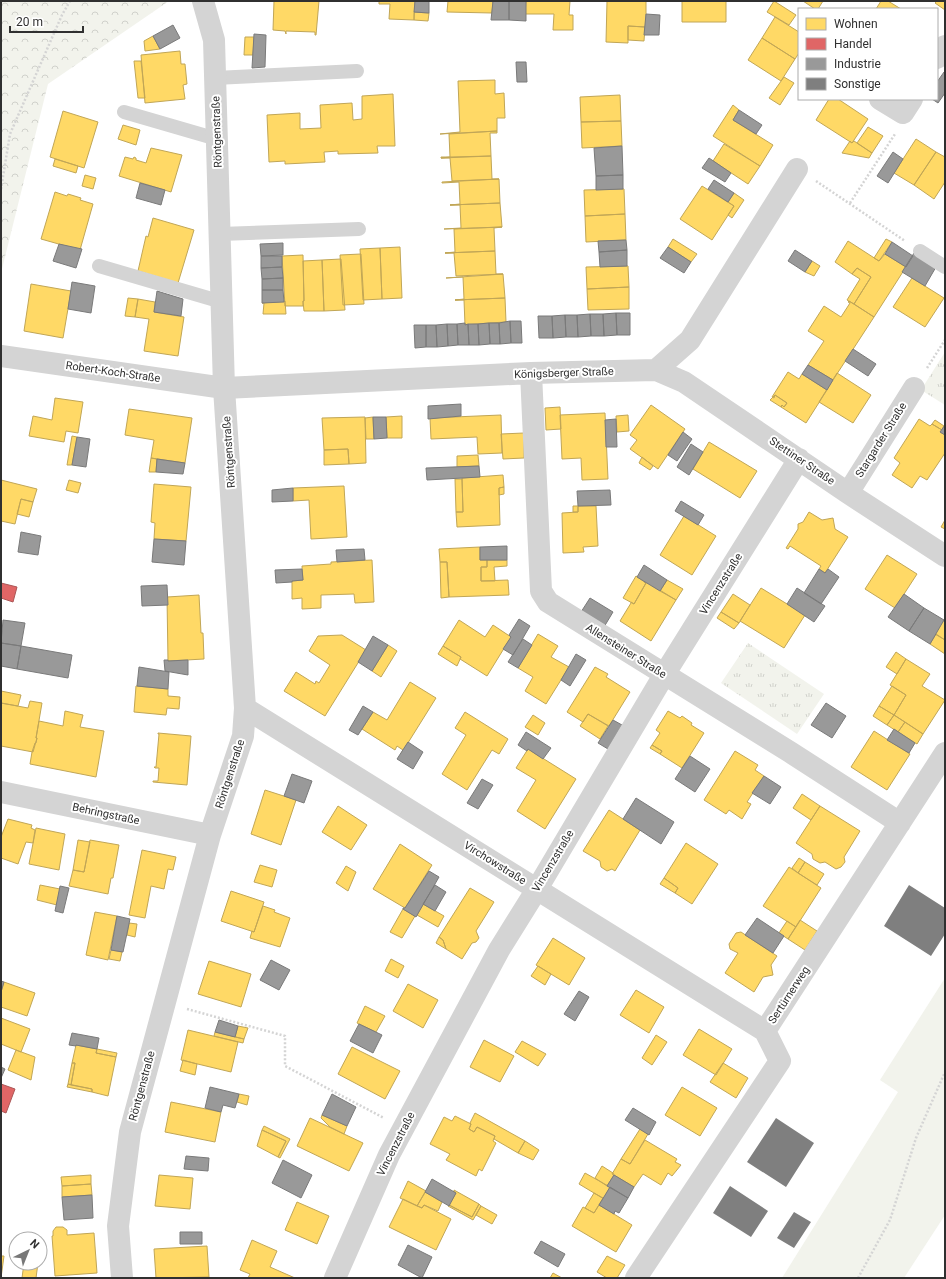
<svg xmlns="http://www.w3.org/2000/svg" width="946" height="1279" font-family="Roboto,sans-serif">
	<defs>
		<pattern id="forest-crowns" width="20" height="18" patternUnits="userSpaceOnUse"><rect width="20" height="18" fill="#f2f3ec"/><path d="M2 6a3 3 0 1 1 6 0M12 15a3 3 0 1 1 6 0" fill="none" stroke="#d0d1cb"/></pattern>
		<pattern id="park-tufts" width="24" height="20" patternUnits="userSpaceOnUse"><rect width="24" height="20" fill="#f2f3ec"/><path d="M3 7l-1-3M5 7V3M7 7l1-3M15 17l-1-3M17 17v-4M19 17l1-3" fill="none" stroke="#d0d1cb"/></pattern>
	</defs>
	<rect width="100%" height="100%" fill="#fff"/>
	<path fill="#f2f3ec" d="M945,978V1215L904,1278H782L898,1092L880,1080Z"/>
	<path fill="url(#forest-crowns)" d="M1,1H169L48,84L1,273Z"/>
	<path fill="url(#park-tufts)" d="M945,352V405L921,390Z
		M748,643L824,694L797,734L721,683Z"/>
	<path fill="#ffd966" stroke="#c1a656" d="M274,1H319L316,35H315V32L286,31V34L285,31L273,30Z
		M379,1H415L414,20L389,19L390,4H379Z
		M448,1H493L492,13L447,12Z
		M526,1H570L569,15H573V30H553L554,14H525Z
		M607,1H646V27L628,26V43L606,42Z
		M682,1H726V22H682Z
		M774,1L796,15L789,25L767,12Z
		M803,1H823L818,9H815Z
		M881,1H888L901,9H876Z
		M937,1H945V10L935,3Z
		M414,12L429,13L428,21L414,20Z
		M775,17L799,32V53L795,59L762,38Z
		M628,26L645,27L644,41L628,40Z
		M153,36L160,49L145,51L144,41Z
		M245,37H254L253,55H244Z
		M762,38L795,59L781,81L748,60Z
		M180,51L181,64H185L187,84L183,85L185,99L145,103L141,55Z
		M134,61H141L145,98H138Z
		M784,77L794,83L780,105L769,98Z
		M495,80V94L504,93L505,118H497V131L440,134L460,132L458,81Z
		M393,94L395,146H377L378,153L338,154V151L324,152L325,162L285,164V161L269,162L267,115L300,113V129L321,128L320,105L352,103L353,120L362,119V96Z
		M620,95L621,121L581,122L580,97Z
		M829,99H838L868,119L852,143L816,120Z
		M733,105L739,110L733,120L773,145L760,166L713,136Z
		M63,111L98,122L84,168L50,157Z
		M621,121L622,146L582,148L581,122Z
		M123,125L140,130L136,145L118,139Z
		M868,127L883,136L872,153L857,143Z
		M497,131V133H490L491,156L441,158V157H450L449,134Z
		M916,139L936,152L914,185L894,173Z
		M850,141L852,143L854,141L872,153L869,158L842,153Z
		M724,144L760,166L748,184L713,161Z
		M151,148L182,155L171,192L119,176L125,157L133,159L134,157L136,158V160L146,163Z
		M936,152L945,157V182L934,199L914,185Z
		M491,156L492,179H499L452,181L450,158H441L450,157Z
		M55,159L78,166L76,173L53,166Z
		M85,175L96,178L93,189L82,186Z
		M499,179L500,203L450,205L460,204L459,182L442,183V182Z
		M702,186L734,206L712,240L680,219Z
		M624,189L625,214L585,216L584,190Z
		M55,192L67,196L68,194L81,198L80,200L93,204L80,250L41,239Z
		M734,193L744,200L732,218L728,215L734,206L728,202Z
		M500,203L502,227L444,229L461,228L460,205H450Z
		M625,214L626,240L586,242L585,216Z
		M153,218L194,230L178,283L138,271L146,236L148,237Z
		M502,227L494,228L495,251L445,253L455,252L454,229Z
		M673,239L697,254L691,262L668,247Z
		M886,239L892,242L879,261L874,258Z
		M848,241L879,261L885,254L906,267L874,317L854,304L871,277L857,268L852,274L835,262Z
		M400,247L402,298L382,299L380,248Z
		M380,248L382,299L363,300L360,249Z
		M495,251L496,274H503L456,276L454,253H445Z
		M361,254L364,304L343,305L340,255Z
		M303,255L304,301H303V306H285L282,256Z
		M341,259L345,310L324,311L322,260Z
		M322,260L324,311H304L303,301H304L303,261Z
		M812,261L820,266L814,276L805,272Z
		M628,266L629,287L587,289L586,267Z
		M857,268L871,277L854,304L847,300L860,279L852,274Z
		M503,274L505,298L455,300L464,299L463,277L446,278Z
		M912,278L944,298L925,327L893,307Z
		M31,284L71,291L63,338L24,331Z
		M629,287V309L588,310L587,289Z
		M128,298L138,299L135,317L125,316Z
		M505,298L506,322L489,323L465,325L464,300H455Z
		M138,299L155,302L154,312L184,317L178,356L144,351L149,319L135,317Z
		M285,301L286,314H263L264,303H262Z
		M849,301L874,317L833,380L808,365L824,341L808,331L824,306L841,317L850,303L848,302Z
		M788,372L799,379L802,374L827,390L806,423L781,407L782,405L784,407L787,403L775,395L774,398L772,397Z
		M837,373L871,395L853,423L819,402Z
		M775,395L787,403L784,407L782,405L781,407L770,400Z
		M55,398L83,402L78,433L66,431L64,442L29,436L33,416L52,420Z
		M651,405L685,429L658,469L630,449L637,440L630,435Z
		M560,407L561,429L546,430L545,408Z
		M129,409L192,418L185,463L151,458L154,440L125,435Z
		M605,413L608,479L582,480L581,458L562,459L560,415Z
		M501,415L502,453L478,454L477,437L431,439L430,418Z
		M628,415L629,431L617,432L616,416Z
		M402,416V438H387L386,417Z
		M365,417L366,463L349,464L348,449L324,450L322,418Z
		M373,417L374,439H366L365,418Z
		M919,419L930,426L932,424L942,430L940,432L945,435V453L927,480L920,476L912,488L892,475L900,463L894,458Z
		M935,420L944,426L942,430L932,424Z
		M524,433V458L503,459L501,434Z
		M72,436L77,437L72,465H67Z
		M709,442L757,471L740,498L693,469Z
		M348,449L349,464L324,465V450Z
		M478,455L479,466L457,467V456Z
		M642,457L653,466L650,470L639,463Z
		M151,458L157,459L156,472H149Z
		M503,475L504,487L499,488L500,525L457,527L456,512H463L462,478Z
		M455,479H462L463,512H456Z
		M1,480L37,489L33,502L21,499L15,524L1,521Z
		M69,480L81,483L78,493L66,490Z
		M154,484L191,487L186,541L154,539L155,523L151,522Z
		M344,486L347,537L311,539L309,500L293,501V488Z
		M504,487V494L499,495V488Z
		M21,499L33,502L29,517L17,514Z
		M573,506H578V512H573Z
		M578,506H596L598,546L583,547L584,552L563,553L562,513L578,512Z
		M809,512L822,520L833,518L835,529L848,537L825,573L819,569L821,566L790,546L788,549L786,548L798,529V524L803,522Z
		M684,516L716,536L692,575L660,555Z
		M945,520V529L941,527Z
		M480,547V560H487V567H481V581L508,580L509,595L449,597L447,562H440L439,549Z
		M887,555L917,574L895,608L865,589Z
		M372,560L374,602L355,603L354,594L321,595V608L302,609V598L292,599V581L303,580L302,566L331,564V562Z
		M487,560H507V566L494,567L495,581H481V567H487Z
		M440,562H447L449,597L441,598Z
		M636,576L646,583L634,604L623,598Z
		M667,580L683,589L676,600L660,591Z
		M645,581L676,600L651,641L620,621L631,603V602L634,604L646,583L644,582Z
		M761,588L805,615L784,648L740,621Z
		M733,594L750,605L739,623L721,612Z
		M199,595L201,633H203L204,659L168,661L167,597Z
		M721,612L739,623L734,629L717,618Z
		M945,618V640L935,634Z
		M459,620L485,637L493,625L511,637L487,676L460,659L461,657L443,646Z
		M538,634L558,646L551,657L569,667L546,704L525,691L533,677L518,668Z
		M936,634L945,640V654L930,644Z
		M342,635L366,650L325,716L284,691L296,672L315,684L316,681L319,683L330,665L309,651L318,636Z
		M388,645L397,651L381,677L372,671Z
		M443,646L461,657L457,666L438,654Z
		M896,652L906,659L897,674L886,667Z
		M906,659L930,674L922,686L945,700L923,734L894,715L906,695L890,685Z
		M595,667L608,674L606,677L630,692L609,726L588,714L583,722L567,712Z
		M410,682L436,698L401,754L403,750L397,746L395,750L362,729L373,712L387,720Z
		M136,686L168,689V696L180,697L179,709L167,708L166,715L134,712Z
		M892,686L906,695L894,715L879,706Z
		M1,691L21,695L18,706L1,703Z
		M30,701L42,703L36,738H37L33,752L1,746V703L28,708Z
		M879,706L894,715L887,725L873,716Z
		M65,711L83,715L80,727L104,731L96,777L30,764L32,752L35,743H36L37,738H36L39,721L63,726Z
		M668,711L680,718L682,716L692,723L691,725L704,733L682,768L660,754L662,751L652,745L660,733L656,730Z
		M465,712L508,739L499,754L492,750L467,790L442,774L466,735L455,728Z
		M588,714L608,726L600,739L580,726Z
		M533,715L545,723L538,735L525,727Z
		M894,715L905,722L898,732L887,725Z
		M905,722L923,734L917,744L898,732Z
		M874,731L910,754L887,790L851,767Z
		M158,733L191,736L187,785L153,782V781H158L159,768H155L154,767H156L159,734H158Z
		M652,745L662,751L660,754L650,748Z
		M528,749L576,779L545,829L517,811L536,780L516,768Z
		M735,751L758,765L755,770L764,776L747,802L751,804L742,819L729,810L726,814L704,800Z
		M265,790L296,800L281,845L251,834Z
		M802,794L820,806L811,820L793,808Z
		M338,806L367,825L351,850L322,832Z
		M820,806L860,831L844,857L845,862L841,867L836,869L825,862L820,863L813,859L812,854L796,843Z
		M609,810L640,830L615,871L612,869L607,871L601,867L600,861L583,851Z
		M8,819L32,825L31,828L35,830L33,843L26,842L18,864L1,858V837Z
		M36,828L65,834L59,870L29,864Z
		M78,840L90,842L84,872L73,870Z
		M90,840L119,845L113,878H111L108,894L69,886L73,870L84,872Z
		M686,843L718,864L692,904L675,893L678,888L664,878Z
		M400,844L432,865L405,908L373,889Z
		M142,850L176,857L173,870L168,869L164,889L151,886L145,918L129,915Z
		M799,858L805,862L798,873L792,868Z
		M805,862L824,874L817,885L798,873Z
		M260,865L277,870L272,887L254,882Z
		M346,866L356,872L348,891L336,883Z
		M789,867L821,888L796,927L763,906Z
		M664,878L678,888L675,893L660,884Z
		M40,885L60,889L57,905L37,900Z
		M470,888L494,902L476,931L479,938L476,942L472,943L462,959L446,949L443,940L439,937Z
		M231,891L264,902L254,932L221,921Z
		M423,904L444,916L438,927L417,915Z
		M263,906L275,910L274,912L290,918L280,947L250,938L252,931L254,932Z
		M403,909L415,916L402,938L390,932Z
		M95,912L117,916L108,960L86,955Z
		M800,920L817,931L805,950L788,939Z
		M787,921L796,927L788,939L779,933Z
		M129,923L137,924L135,937L127,935Z
		M741,932L777,956L771,965L773,975L763,977L754,992L725,973L738,953L730,949L729,944L736,933Z
		M439,937L443,940L446,949L436,943Z
		M553,938L585,958L569,985L536,965Z
		M111,950L122,952L120,961L109,959Z
		M391,959L404,966L398,978L385,971Z
		M209,961L251,974L241,1007L198,994Z
		M538,966L551,974L545,985L531,976Z
		M4,982L35,993L27,1016L1,1007V992Z
		M408,984L438,1000L423,1028L393,1011Z
		M636,990L664,1007L649,1033L620,1015Z
		M365,1006L385,1016L376,1032L357,1023Z
		M1,1018L30,1029L21,1052L1,1044Z
		M238,1026L248,1028L244,1039L235,1037Z
		M699,1029L732,1049L716,1075L683,1055Z
		M188,1030L238,1042L231,1072L181,1060Z
		M215,1032L244,1039L243,1043L214,1036Z
		M656,1035L667,1042L652,1065L642,1058Z
		M484,1040L514,1056L500,1082L470,1067Z
		M522,1041L546,1054L538,1066L515,1052Z
		M76,1045L97,1049L96,1053L116,1057L108,1096L92,1092V1089L71,1085L75,1063H72Z
		M352,1047L400,1071L385,1099L338,1074Z
		M97,1049L117,1053L116,1057L96,1053Z
		M16,1050L35,1057L31,1080L8,1070Z
		M183,1060L197,1064L195,1075L180,1071Z
		M72,1063H75L71,1085L68,1084Z
		M723,1063L748,1078L736,1098L710,1082Z
		M68,1084L92,1089V1092L67,1087Z
		M682,1087L717,1108L700,1136L665,1115Z
		M239,1094L249,1096L247,1105L237,1102Z
		M171,1102L221,1112L215,1142L165,1132Z
		M475,1113L525,1141L518,1153L494,1139L495,1136L477,1127L474,1132L469,1129L471,1124L470,1123Z
		M322,1115L347,1126L344,1134L330,1127L321,1118Z
		M455,1116L471,1124L469,1129L474,1132L477,1127L495,1136L493,1141L496,1143L482,1171L479,1169L476,1176L446,1160L450,1154L430,1144L444,1117L452,1121Z
		M310,1118L363,1143L349,1171L297,1146Z
		M264,1126L290,1139L280,1158L278,1157L286,1141L262,1130Z
		M640,1129L648,1134L630,1164L621,1159Z
		M262,1130L286,1141L278,1157L257,1146Z
		M645,1140L677,1159L675,1162L681,1165L672,1176L668,1173L661,1185L643,1174L634,1187L612,1174L621,1159L630,1164Z
		M525,1141L539,1150L533,1160L518,1153Z
		M602,1166L613,1173L614,1175L607,1186L595,1178Z
		M585,1173L610,1187L604,1199L579,1184Z
		M91,1175V1184L62,1186L61,1177Z
		M159,1175L193,1178L190,1209L155,1206Z
		M408,1181L426,1191L417,1206L400,1198Z
		M91,1184L92,1195L62,1197V1186Z
		M454,1190L479,1204L472,1217L449,1205L456,1193L454,1192Z
		M425,1192L442,1202L438,1211L424,1205L422,1208L417,1206Z
		M594,1193L603,1198L594,1213L585,1208Z
		M403,1199L422,1208L424,1205L451,1219L436,1250L389,1227Z
		M297,1202L329,1216L317,1244L285,1230Z
		M479,1204L481,1206L473,1220L448,1206L449,1205L472,1217Z
		M599,1205L632,1225L616,1252L572,1226L583,1207L594,1213Z
		M481,1206L497,1215L492,1224L476,1215Z
		M56,1227H63L67,1230V1235L94,1233L97,1273L55,1276L52,1236H53V1231Z
		M252,1240L277,1251L270,1267L295,1278H248L250,1274L240,1270Z
		M207,1246L209,1277L156,1278L154,1249Z
		M1,1256H4L1,1278Z
		M607,1256L625,1265L617,1278H607L597,1272Z
		M24,1263H38L36,1278H22Z
		M553,1273L562,1278H550Z"/>
	<path fill="#e06666" stroke="#ab5656" d="M1,583L17,587L13,602L1,598Z
		M1,1084L15,1089L6,1113L1,1111Z"/>
	<path fill="#999" stroke="#7a7a7a" d="M415,1H429V13L414,12Z
		M493,1H509V20H491Z
		M509,1H526V21L509,20Z
		M646,14L660,15L659,35H644Z
		M173,25L180,38L160,49L153,36Z
		M254,34L266,35L265,67L252,68Z
		M516,62H526L527,82H517Z
		M944,72L945,73V93L938,103L932,99H937V82Z
		M739,110L762,125L756,134L733,120Z
		M622,146L623,175L596,176L594,148Z
		M893,152L903,159L888,183L877,176Z
		M709,158L731,173L725,182L702,168Z
		M623,175V189L596,190V176Z
		M714,180L734,193L728,202L708,189Z
		M140,183L165,190L161,205L136,198Z
		M626,240L627,250L599,252L598,241Z
		M892,242L913,256L906,267L885,254Z
		M283,243V255L261,256L260,244Z
		M59,244L82,249L76,268L53,261Z
		M668,247L691,262L684,273L660,258Z
		M627,250V266L600,267L599,252Z
		M795,250L812,261L805,272L788,261Z
		M914,253L936,267L925,286L902,272Z
		M261,256H282V267L261,268Z
		M282,267L283,278L262,279L261,268Z
		M283,278V290H262V279Z
		M72,282L95,286L91,313L68,309Z
		M262,290H283L284,302L262,303Z
		M157,291L183,299L181,316L154,312Z
		M616,313H630V335H617Z
		M616,313L617,335L604,336L603,314Z
		M590,314H603L604,336H591Z
		M590,314L591,336L578,337L577,315Z
		M565,315H577L578,337H566Z
		M565,315L566,337L553,338L552,316Z
		M538,316H552L553,338H539Z
		M510,321H521L522,343H511Z
		M510,321L511,343L500,344L499,323Z
		M465,323V325L468,324L469,345H458L457,324Z
		M489,323H499L500,344H490Z
		M489,323L490,344L479,345L478,324Z
		M447,324H457L458,345L448,346Z
		M447,324L448,346L437,347L436,325Z
		M468,324H478L479,345H469Z
		M414,325H426V347L415,348Z
		M426,325H436L437,347H426Z
		M853,349L876,364L868,376L845,361Z
		M808,365L833,380L827,390L802,374Z
		M461,404V416L428,419V406Z
		M373,417H386L387,438L374,439Z
		M616,419L617,447H606L605,420Z
		M945,425V435L940,432Z
		M683,432L692,439L677,461L668,455Z
		M77,437L90,439L86,467L72,465Z
		M691,444L703,452L689,475L677,467Z
		M157,459L185,463L183,474L156,472Z
		M479,466L480,477L427,480L426,468Z
		M293,488V501L272,502V490Z
		M610,490L611,505L578,506L577,491Z
		M681,501L704,515L698,525L675,511Z
		M21,532L41,536L38,555L18,552Z
		M154,539L186,541L184,565L152,562Z
		M507,546V560H480V547Z
		M364,549L365,560L337,562L336,550Z
		M644,565L667,580L660,591L637,577Z
		M302,569L303,580L292,581V582L276,583L275,570Z
		M819,569L825,573L828,569L839,577L821,604L804,593Z
		M167,585L168,605L142,606L141,586Z
		M797,588L825,606L814,622L787,604Z
		M904,594L924,608L909,631L888,617Z
		M590,598L613,612L604,627L581,612Z
		M924,608L944,620L930,644L909,631Z
		M519,619L530,626L513,655L503,649L511,637L509,635Z
		M3,620L25,623L21,646L1,643Z
		M373,636L388,645L372,671L358,662Z
		M523,639L532,645L518,668L508,662Z
		M1,643L21,646L17,669L1,666Z
		M21,646L72,655L68,678L17,669Z
		M576,654L586,660L570,686L561,680Z
		M164,660H168V661L188,660V675L165,671Z
		M139,667L169,672L168,689L137,686Z
		M826,703L846,716L832,738L811,725Z
		M363,706L373,712L358,735L349,730Z
		M613,720L622,725L608,749L598,743Z
		M894,729L915,743L909,753L887,740Z
		M526,732L551,748L543,759L528,749L527,751L518,745Z
		M408,742L423,752L413,769L397,759Z
		M690,756L710,769L695,792L675,779Z
		M292,774L312,781L304,803L284,796Z
		M764,776L781,787L770,804L752,793Z
		M482,779L493,785L478,809L467,803Z
		M636,798L674,822L661,844L623,819Z
		M429,871L439,877L416,917L403,909V908H405Z
		M435,885L446,892L435,911L423,904Z
		M60,886L69,888L63,913L55,911Z
		M117,916L130,919L123,952L111,950Z
		M757,918L784,936L773,953L745,935Z
		M271,960L290,970L279,990L260,980Z
		M1,981L4,982L1,992Z
		M579,991L589,997L575,1021L564,1014Z
		M219,1020L238,1026L235,1037L215,1032Z
		M359,1024L382,1035L373,1053L350,1041Z
		M72,1033L99,1038L97,1049L76,1045V1046L69,1045Z
		M1,1067L5,1069L1,1078Z
		M210,1087L239,1094L235,1108L223,1105L221,1112L205,1108Z
		M332,1094L356,1107L347,1126L322,1115Z
		M633,1108L656,1122L649,1135L625,1120Z
		M186,1156L209,1158L208,1171L184,1169Z
		M283,1160L312,1175L301,1198L272,1183Z
		M614,1175L634,1187L628,1198L607,1186Z
		M432,1179L456,1193L449,1206L425,1192Z
		M610,1187L628,1198L619,1213L615,1211L614,1214L599,1205Z
		M92,1195L93,1218L64,1220L62,1197Z
		M180,1232H202V1244H180Z
		M541,1241L565,1254L558,1267L534,1253Z
		M408,1245L432,1257L422,1278L398,1265Z"/>
	<path fill="#7f7f7f" d="M909,885L945,908V934L931,956L884,926Z
		M776,1118L814,1143L786,1187L747,1162Z
		M730,1186L768,1211L751,1237L713,1213Z
		M794,1212L811,1222L794,1248L777,1238Z"/>
	<g fill="none" stroke-linecap="round" stroke-linejoin="round">
		<path stroke="#d4d4d4" stroke-width="2.5" stroke-dasharray="2 2" stroke-linecap="butt" d="M816,181L905,241
			M1,189L10,134L62,15L70,1
			M850,203L895,134
			M927,368L945,340
			M187,1009L285,1036V1066L384,1118
			M858,1278L890,1220L916,1138L945,1072"/>
		<path stroke="#d4d4d4" stroke-width="14" d="M215,78L357,71
			M124,112L217,139
			M220,234L359,229
			M920,251L945,267
			M99,266L222,302"/>
		<path stroke="#d4d4d4" stroke-width="22" d="M937,58L945,46
			M880,99L903,113L912,99
			M1,356L224,388L531,373L656,370L690,340L797,169
			M656,370L684,382L848,493L945,556
			M531,373L541,591L548,602L790,752L900,823
			M848,493L914,388
			M245,708L765,1031
			M1,792L210,835
			M765,1031L945,753
			M122,1278L118,1226L130,1132L210,835L243,736L245,708L224,388L214,40L203,1
			M335,1278L389,1155L499,950L537,889L664,675L799,459
			M636,1278L780,1061L765,1031"/>
	</g>
	<g text-anchor="middle" dominant-baseline="central" stroke-width="4" stroke-linejoin="round" paint-order="stroke">
		<g font-size="11" fill="#303030" stroke="#fff">
			<text transform="translate(217 132) rotate(-92)">Röntgenstraße</text>
			<text transform="translate(113 372) rotate(8)">Robert-Koch-Straße</text>
			<text transform="translate(564 373) rotate(-2)">Königsberger Straße</text>
			<text transform="translate(881 440) rotate(-58)">Stargarder Straße</text>
			<text transform="translate(229 452) rotate(-94)">Röntgenstraße</text>
			<text transform="translate(802 461) rotate(34)">Stettiner Straße</text>
			<text transform="translate(721 584) rotate(-58)">Vincenzstraße</text>
			<text transform="translate(626 651) rotate(32)">Allensteiner Straße</text>
			<text transform="translate(230 774) rotate(-72)">Röntgenstraße</text>
			<text transform="translate(106 814) rotate(12)">Behringstraße</text>
			<text transform="translate(553 861) rotate(-59)">Vincenzstraße</text>
			<text transform="translate(495 863) rotate(32)">Virchowstraße</text>
			<text transform="translate(789 995) rotate(-57)">Sertürnerweg</text>
			<text transform="translate(142 1086) rotate(-75)">Röntgenstraße</text>
			<text transform="translate(396 1144) rotate(-63)">Vincenzstraße</text>
		</g>
	</g>
	<rect width="946" height="1279" fill="none" stroke="#303030" stroke-width="4"/>
	<rect x="798" y="8" width="140" height="92" fill="#ffffff" stroke="#acacac"/>
	<rect x="806" y="18" width="20" height="12" fill="#ffd966" stroke="#acacac"/>
	<text x="834" y="28" font-size="12" fill="#303030">Wohnen</text>
	<rect x="806" y="38" width="20" height="12" fill="#e06666" stroke="#acacac"/>
	<text x="834" y="48" font-size="12" fill="#303030">Handel</text>
	<rect x="806" y="58" width="20" height="12" fill="#999999" stroke="#acacac"/>
	<text x="834" y="68" font-size="12" fill="#303030">Industrie</text>
	<rect x="806" y="78" width="20" height="12" fill="#7f7f7f" stroke="#acacac"/>
	<text x="834" y="88" font-size="12" fill="#303030">Sonstige</text>
	<g transform="translate(28 1251) rotate(43)"><circle r="19" fill="#ffffff" stroke="#acacac"/>
	<path d="M0-3L7 15L0 10L-7 15Z" fill="#787878"/>
	<text y="-6" font-size="11" font-weight="bold" text-anchor="middle" fill="#303030">N</text>
	</g>
	<path d="M10 26v6h73v-6" fill="none" stroke="#303030" stroke-width="2"/>
	<text x="16" y="26" font-size="12" fill="#303030" stroke="#ffffff" stroke-width="3" paint-order="stroke">20 m</text>
</svg>
